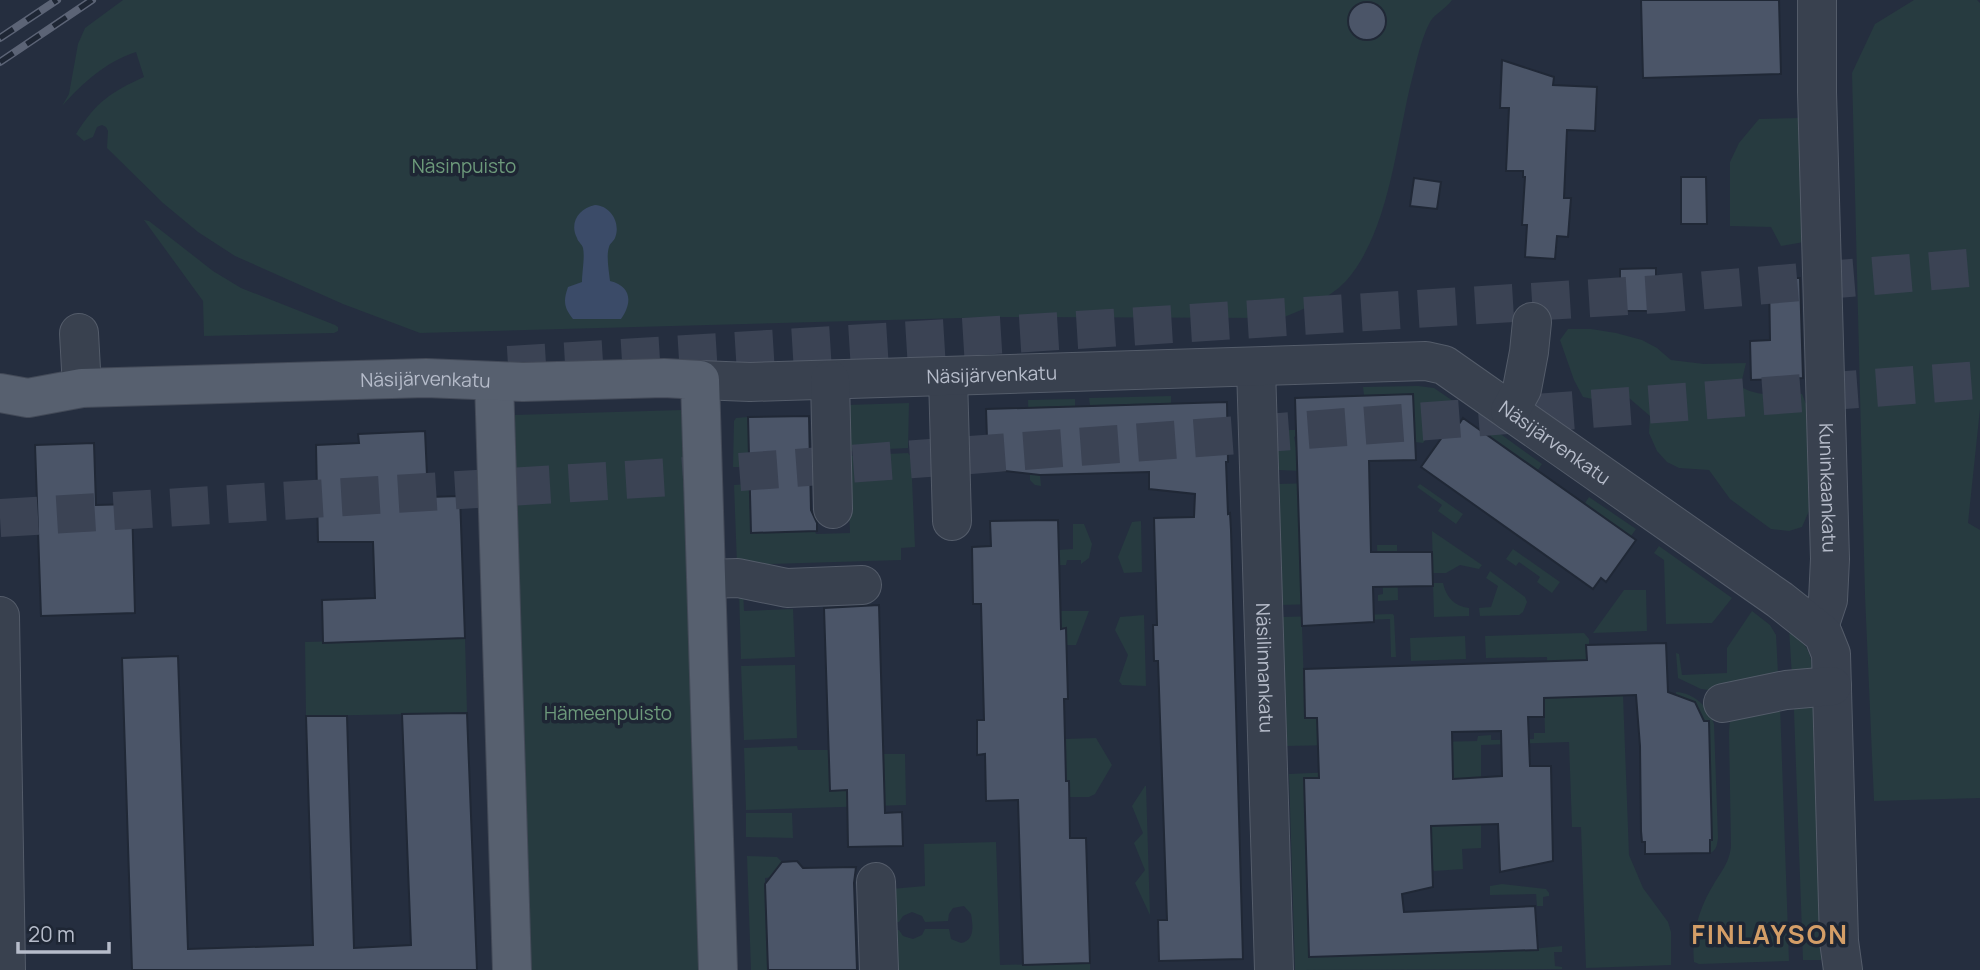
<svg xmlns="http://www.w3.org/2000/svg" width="1980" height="970" font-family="Manrope,sans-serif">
	<rect width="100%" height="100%" fill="#252e3f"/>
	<path fill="#273b40" d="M123,0H1452C1446,9 1434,14 1430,22C1421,39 1417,60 1412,79C1396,141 1390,231 1346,281C1329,299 1304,309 1282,318L997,317L420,333L343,304L235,256L198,232L163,203L107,148L108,131L106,127L102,125L97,127L93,137L84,141L76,134C96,102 111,92 144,77L136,52C105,62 83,83 62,106L69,94L78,44L85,28Z
		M1914,0H1977L1980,3V409L1968,523L1980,530V798L1874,801L1865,595L1852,73L1875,24Z
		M1800,118L1804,242L1781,246L1771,227L1730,226V162L1739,143L1759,119Z
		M144,220L149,221L213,271L241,288L335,325L338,327V331L334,333L204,336L203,301Z
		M1568,329H1591L1616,333L1642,340L1657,348L1671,360L1704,364L1746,363L1742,380L1743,388C1762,398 1781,393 1802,394L1806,404L1808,440L1809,511L1802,527L1789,531L1771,529L1730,499L1709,470L1679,468L1667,462L1657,451L1649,433L1650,416L1629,398L1602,401L1583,397L1574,380L1560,340Z
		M1418,386L1434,388L1453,401L1423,443L1415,442L1413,394L1364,395L1363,387Z
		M1171,396V403L1090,405L1089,398Z
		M1075,399V406L1035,407L1037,467L1040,475L1041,486L1035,485L1030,480L1028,400Z
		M909,403L908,448L848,451L847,405Z
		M682,410L700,970H531L514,415Z
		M748,417L749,467H733L734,421L736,418Z
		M1279,430H1296V436L1294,437L1301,471L1279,470L1276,433Z
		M1495,430L1542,464L1538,470L1490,436Z
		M908,453L911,457L915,547L901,548V560L737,565L734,485L750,484L752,533L815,531L816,534L850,533L847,456Z
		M1313,483L1314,604L1281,605L1278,484Z
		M1420,484L1463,514L1456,524L1438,511L1442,505L1417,487Z
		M1589,497L1636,529L1631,536L1585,503Z
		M1141,521L1142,572L1124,573L1118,557L1132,522Z
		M1073,524H1084L1092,544L1089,558L1081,564V560H1067L1066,565H1059L1058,550L1073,549Z
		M1432,531L1482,565L1479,569L1460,565L1446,573H1433Z
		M1377,545H1397L1398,600L1378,601V595L1383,594L1382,569H1378Z
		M1659,546L1732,598L1712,623L1666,624L1664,560L1654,553Z
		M1513,549L1560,582L1552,593L1537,582L1540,577L1519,562L1516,566L1506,559Z
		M1490,571L1525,597L1527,602L1523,612L1519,615L1480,616L1479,608L1491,607L1498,586L1486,578Z
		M1433,583H1443C1446,597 1454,606 1469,608V616L1434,617Z
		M739,590H743L744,611L793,609L795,657L741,659Z
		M1624,590H1646L1647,631L1593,633Z
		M1060,611H1089L1076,645H1066L1065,628L1060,629Z
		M1752,611L1770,625L1776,635L1778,674L1716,691L1701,689L1678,678L1676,653L1679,654L1682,675L1727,673V648Z
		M1393,614L1394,616L1396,657H1391L1390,619L1315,622V626H1302L1305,718H1317L1432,742L1477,741L1478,736L1491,735V740L1534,739V733H1545L1544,697L1548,696L1547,657L1486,658L1485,636L1584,633L1589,639V645L1587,646L1588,696L1623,695L1629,855L1643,888L1668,922L1671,932V965L1586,968L1581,827H1572L1569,742L1481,745V848L1462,849L1463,869L1434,871L1432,868L1431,826L1455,825L1453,776H1430L1385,744L1286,746L1282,617Z
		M1144,615L1146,686L1122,685L1119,681L1128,655L1115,630L1120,617Z
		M1789,628C1807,646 1812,651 1813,677H1792Z
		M1465,636L1466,659L1411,661L1410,638Z
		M465,638L467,713L306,716L305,642Z
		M795,665L797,738L744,740L741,666Z
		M1676,692C1694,693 1709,707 1714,724L1718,838C1717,844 1717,850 1710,853V840L1713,839V836H1710L1709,821H1712V818H1709V802H1712V799L1709,798L1707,765L1710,766L1711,762H1707L1710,744L1707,743L1706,728H1709V725L1703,722L1685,698L1682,697L1681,700H1676Z
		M1795,697H1813L1821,960H1803L1794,711Z
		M1780,705L1789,961L1699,964L1694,962C1691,933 1700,906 1715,882C1723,869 1729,862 1731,847L1729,732L1730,719Z
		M1096,738L1112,765L1095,794L1089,797H1070L1069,782L1066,781L1065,739Z
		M797,746L798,750H829L830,791L884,789V754H905L906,805L746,810L744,748Z
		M1334,772L1339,777L1304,778L1309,957L1503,952L1562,946V952H1554L1555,966L1562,967V969L1295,970L1289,774Z
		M1145,786H1146L1150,915L1135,883L1145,870L1134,843L1143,833L1132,806Z
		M746,813H792L793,838L746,837Z
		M996,842L1000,965L1090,963V970H893L892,930H899L903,936L913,939L922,935L925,929H949L951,939L961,943C975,940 973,926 971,914L964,906L953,908L949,914L948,921L925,922L922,916L912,912L903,916L899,922H892L891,889L925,886L924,844Z
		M747,856L777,857L782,862L776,870V877L765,878L768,970H751Z
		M1502,884L1546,889L1549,893V896L1543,897V906H1537L1536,894L1490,895V886Z"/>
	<path fill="#3b4b68" d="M595,205C611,206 621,223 615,238C614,241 610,243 609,247C606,256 609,271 610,281C631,286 633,302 621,319H573C564,308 563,301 568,287L582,282C582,272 585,257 583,248C582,244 578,242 577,238C569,223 579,208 595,205Z"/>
	<path fill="#4b5568" stroke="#202836" stroke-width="2" fill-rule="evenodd" d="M1641,0H1779L1781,74L1643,78Z
		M1348 21a19 19 0 1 1 38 0a19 19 0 1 1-38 0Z
		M1502,60L1554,77L1553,85L1597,87L1595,131L1567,130L1564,198H1571L1568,237L1557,236L1555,259L1525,257L1527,225H1522L1525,177H1523V171H1506L1509,108H1500Z
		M1681,177H1706L1707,224H1681Z
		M1414,178L1441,182L1437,209L1410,206Z
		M1656,268V311H1620V269Z
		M1769,278H1800L1803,378L1751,380L1750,341L1770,340Z
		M1413,394L1416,460L1369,461L1371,552H1432L1433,586L1373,587L1374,622L1302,626L1295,398Z
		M1227,402L1228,462H1226L1228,514L1230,513L1231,530L1243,959L1159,961L1158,920H1167L1158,661H1154L1153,625H1157L1154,518L1194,517L1195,494L1149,489V472L1040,475L988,469L986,409Z
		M809,416L811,510L817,523V531L751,533L748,417Z
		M1463,418L1636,540L1606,582L1601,578L1593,589L1421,467L1450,426L1455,430Z
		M425,431L428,497L460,496L465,638L323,643L322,600L375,598L373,542H318L316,445L359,443L358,434Z
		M94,443L96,505L132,504L135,613L41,616L35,445Z
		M1058,520L1061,629L1066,628L1068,699H1064L1065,739L1066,781H1069L1070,838H1086L1090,963L1023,965L1018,800L986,801L985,754L977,755V720H984L981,604H973L972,547L991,546L990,521Z
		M879,605L885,813L902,812L903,846L848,847L847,790L830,791L824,608Z
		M1666,643L1668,692L1695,702L1704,721H1709L1712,840H1710V853L1645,854V842H1642L1641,831L1640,746L1636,695L1544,698V717H1528L1530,766H1551L1553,861L1500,872L1498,824L1431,826L1433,887L1402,894L1404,912L1535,906L1538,950L1309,957L1304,778H1319L1317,718H1305L1304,669L1587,660L1586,645ZM1501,731L1502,776L1453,779L1452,732Z
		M178,656L188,949L313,945L306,716H347L354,948L411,945L402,714L467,713L477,970H132L122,658Z
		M797,861L803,868L856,867L854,883L857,970H768L765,884L782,862Z"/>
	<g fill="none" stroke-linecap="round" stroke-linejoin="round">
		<path stroke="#3b4354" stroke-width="38" stroke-dasharray="38 19" stroke-linecap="butt" d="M508,365L1660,294L1980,267
			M0,518L673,477L1980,380"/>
		<g stroke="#545c6a" stroke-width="40">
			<g id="minor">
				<path id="s1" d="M1817,0V92L1830,559L1828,600L1818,630"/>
				<path d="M79,333L82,388"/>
				<path id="s2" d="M1256,367L1274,970"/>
				<path d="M948,377L952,521"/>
				<path id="s3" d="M700,380L750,382L1426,361L1444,365L1780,600L1823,634L1831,654L1839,941L1843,970"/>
				<path d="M830,380L833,509"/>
				<path d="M1510,411L1522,389L1529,352L1532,322"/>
				<path d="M707,579L738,578L787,588L862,585"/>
				<path d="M0,616L6,970"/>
				<path d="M1723,703L1786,690L1832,686"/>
				<path d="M876,882L879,970"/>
			</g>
		</g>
		<g stroke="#434a58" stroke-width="40">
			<g id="major">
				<path d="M494,381L512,970"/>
				<path id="s4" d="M0,393L28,398L82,388L426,378L523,382L664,378L700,380L718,970"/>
			</g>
		</g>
		<use href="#minor" stroke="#39414f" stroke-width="38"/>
		<use href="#major" stroke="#57606f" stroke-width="38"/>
		<g stroke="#5c6476" stroke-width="8">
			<path id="rail" d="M0,38L57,0
				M0,62L92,0"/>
		</g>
		<use href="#rail" stroke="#1e2634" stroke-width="5" stroke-dasharray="16" stroke-linecap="butt"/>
	</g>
	<g text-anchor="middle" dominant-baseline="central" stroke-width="7" stroke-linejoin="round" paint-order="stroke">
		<g font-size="19" fill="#6d9a7b" stroke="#1e2634">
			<text x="464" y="166">Näsinpuisto</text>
			<text x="608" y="713">Hämeenpuisto</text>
		</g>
		<g font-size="19" fill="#b6bcca" stroke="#1e2634">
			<text stroke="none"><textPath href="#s3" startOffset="292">Näsijärvenkatu</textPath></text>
			<text stroke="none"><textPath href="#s4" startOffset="427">Näsijärvenkatu</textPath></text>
			<text stroke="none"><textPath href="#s3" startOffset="880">Näsijärvenkatu</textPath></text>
			<text stroke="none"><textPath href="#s1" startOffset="488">Kuninkaankatu</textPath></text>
			<text stroke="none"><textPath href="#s2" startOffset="301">Näsilinnankatu</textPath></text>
		</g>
		<g font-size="26" font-weight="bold" letter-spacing="2" fill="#d49e67" stroke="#1e2634">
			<text x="1770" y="934">FINLAYSON</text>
		</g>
	</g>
	<path d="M18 942v10h91v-10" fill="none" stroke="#b6bcca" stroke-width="3.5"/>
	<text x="28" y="942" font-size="21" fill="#b6bcca" stroke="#1e2634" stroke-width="5" paint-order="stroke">20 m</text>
</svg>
